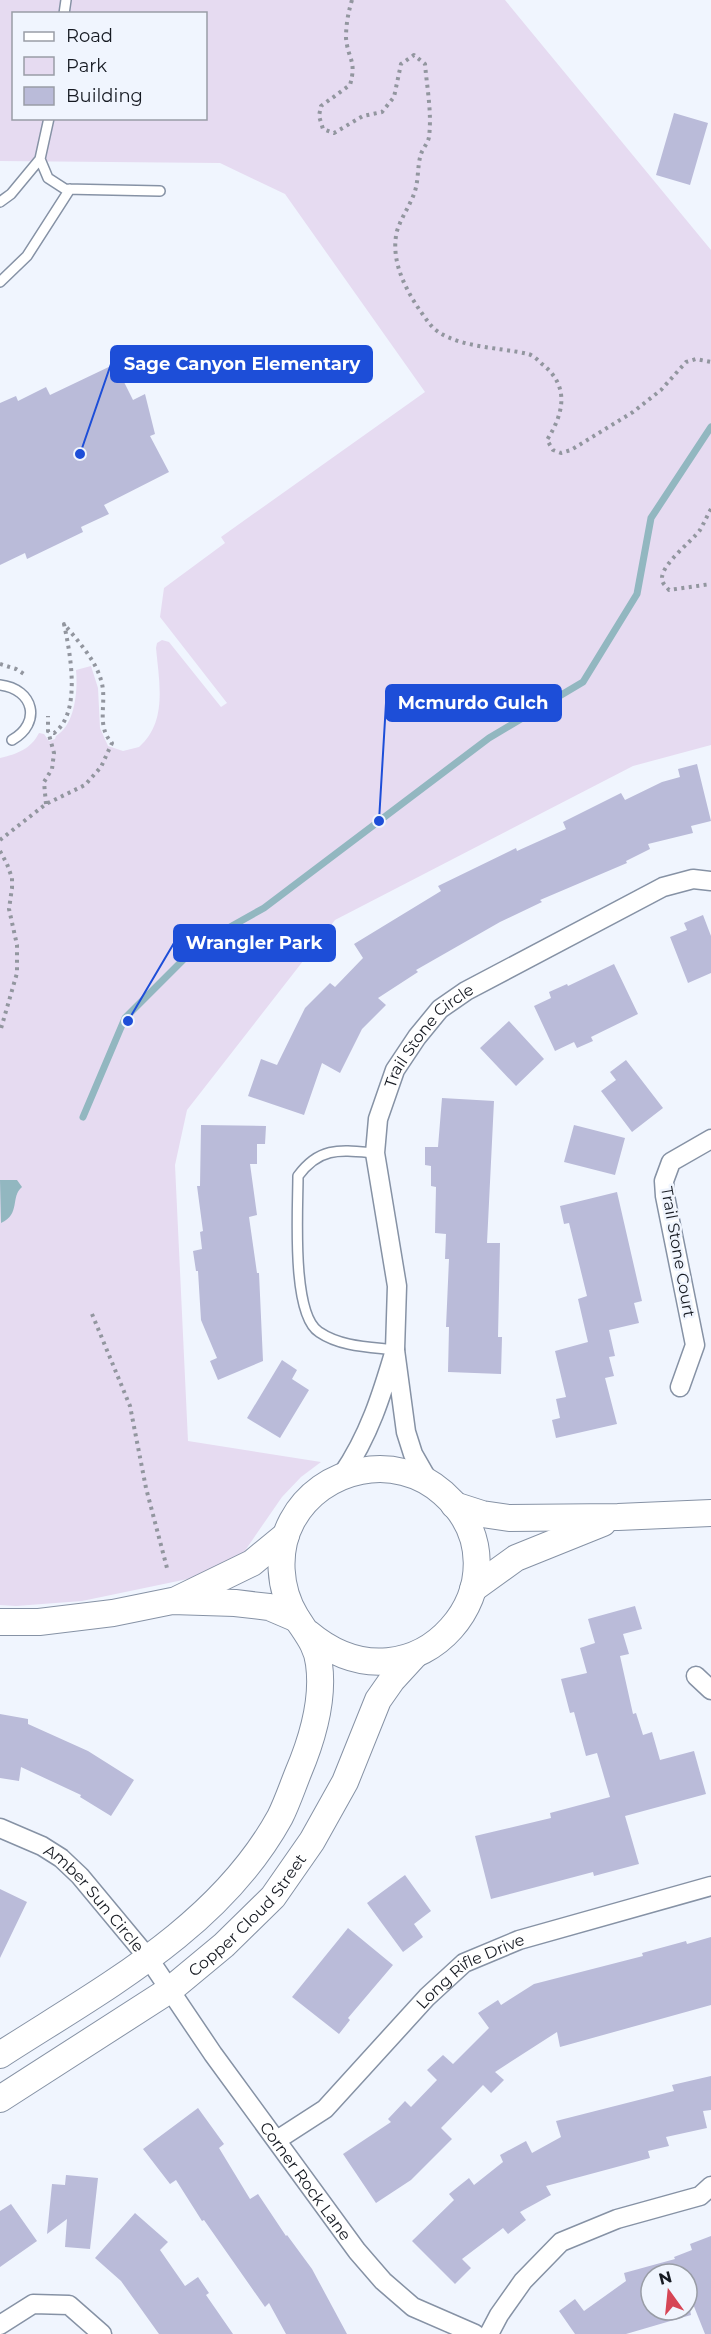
<svg xmlns="http://www.w3.org/2000/svg" width="711" height="2334" font-family="Montserrat,sans-serif">
	<rect width="100%" height="100%" fill="#f0f5fe"/>
	<path fill="#e6dbf1" fill-rule="evenodd" d="M0,0H505L711,250V745L633,766L335,920L187,1110L175,1165L188,1441L321,1462L301,1477L282,1497L244,1552L207,1575L82,1601L16,1606L0,1605V758C17,754 31,749 39,733L44,734L49,741L55,739L56,736C75,725 78,691 76,670L91,666L98,688L100,728L108,746L123,751L139,747C168,722 159,681 156,648L157,643L162,640L169,642L221,707L227,703L160,617L164,588L225,543L221,537L425,392L285,194L220,163L0,161ZM14,14H206V118H14Z"/>
	<path fill="#92b7c0" d="M0,1180H17L22,1187C10,1197 21,1214 1,1223Z"/>
	<g fill="none" stroke-linecap="round" stroke-linejoin="round">
		<path stroke="#92b7c0" stroke-width="7" d="M83,1117L125,1018L198,945L264,908L489,738L583,682L637,594L651,518L711,427"/>
	</g>
	<path fill="#babbd9" d="M674,113L708,123L690,185L656,175Z
		M115,364L133,400L145,394L155,434L150,436L169,472L104,505L109,514L81,527L83,532L27,559L25,553L0,565V403L16,396L18,401L46,387L50,395Z
		M697,764L711,821L691,826L693,833L648,844L650,849L626,861L627,863L540,900L542,902L500,922L416,970L418,972L378,998L386,1005L362,1029L340,1073L322,1063L304,1115L248,1096L261,1059L277,1065L305,1008L330,983L335,987L363,958L354,944L441,891L438,886L516,848L517,851L566,829L563,822L621,793L625,800L662,782L680,777L678,769Z
		M703,915L711,936V973L688,983L670,937L687,930L684,923Z
		M614,964L638,1014L591,1037L593,1041L577,1048L574,1042L555,1051L534,1006L551,998L549,992L567,984L568,986Z
		M509,1021L544,1059L516,1086L480,1048Z
		M626,1060L663,1108L632,1132L601,1091L616,1080L610,1072Z
		M442,1098L494,1101L487,1243H500L498,1337H502L501,1374L448,1372L449,1327H446L449,1259H445L446,1234L435,1233L436,1187L431,1186V1166L425,1165V1147H438Z
		M201,1125L266,1126L265,1144H257V1164H250L257,1215L249,1217L257,1273H259L263,1361L218,1380L210,1361L217,1358L201,1320L198,1271H196L193,1251L202,1249L200,1232L203,1231L197,1186H200Z
		M574,1125L625,1138L615,1175L564,1162Z
		M617,1192L642,1301L634,1303L639,1323L609,1330L615,1356L609,1357L614,1376L605,1378L617,1424L556,1438L552,1420L560,1418L556,1399L566,1397L555,1351L588,1342L578,1299L587,1296L569,1223L564,1224L560,1206Z
		M282,1360L297,1370L292,1379L309,1390L280,1438L247,1418Z
		M635,1606L642,1629L623,1634L629,1654L620,1656L633,1714L636,1713L643,1735L652,1732L660,1760L694,1751L706,1794L625,1816L639,1864L594,1876L593,1872L491,1899L475,1836L551,1818L550,1813L610,1797L597,1753L586,1756L574,1712L570,1713L561,1679L587,1673L580,1648L595,1643L588,1619Z
		M0,1714L28,1719V1724L88,1751L134,1780L111,1816L80,1797L81,1795L21,1767L19,1781L0,1778Z
		M405,1875L431,1911L414,1924L423,1937L403,1952L367,1903Z
		M0,1889L27,1902L0,1958Z
		M348,1928L393,1965L348,2018L350,2020L339,2034L292,1997Z
		M711,1937V2005L560,2047L557,2032L495,2072L504,2080L491,2093L483,2085L441,2128L452,2139L411,2180L376,2203L343,2154L391,2122L388,2119L405,2101L411,2107L437,2080L427,2070L443,2055L453,2064L489,2028L478,2013L498,2000L501,2005L534,1984L643,1956L642,1953L686,1941L687,1944Z
		M711,2076V2110L703,2111L707,2128L666,2137L669,2146L648,2151L650,2158L546,2186L551,2195L520,2212L526,2220L508,2234L503,2228L462,2259L471,2268L455,2284L412,2241L454,2200L449,2194L469,2178L474,2185L503,2162L500,2155L526,2141L532,2153L561,2137L556,2121L674,2091L672,2085Z
		M198,2108L224,2144L219,2148L250,2199L258,2194L286,2236L287,2235L312,2269L347,2334H286L269,2303L265,2307L204,2220L202,2221L176,2180L170,2184L143,2149Z
		M66,2175L98,2178L90,2249L65,2247L67,2219L47,2234L52,2184L65,2185Z
		M11,2204L37,2241L0,2267V2211Z
		M135,2213L168,2242L160,2250L185,2286L198,2277L209,2293L206,2295L233,2334H159L121,2281L95,2258Z
		M711,2236V2334H705L687,2289V2274H651V2310H690L691,2315L626,2334H575L559,2311L575,2299L584,2311L626,2281L624,2273L675,2259L674,2257L692,2250L690,2244Z"/>
	<g fill="none" stroke-linecap="round" stroke-linejoin="round">
		<g stroke="#8692a5" stroke-width="12">
			<path id="lane" d="M64,14L66,0
				M49,118L40,159L48,178L65,189L160,191
				M0,202L11,194L40,159
				M0,282L27,256L70,189
				M0,685C34,689 42,723 12,740
				M375,1153C341,1150 320,1146 298,1176C298,1209 291,1314 319,1332C341,1347 370,1347 395,1350"/>
		</g>
		<g stroke="#8692a5" stroke-width="21">
			<g id="street">
				<path id="s1" d="M395,1350L397,1286L375,1153L378,1119L395,1070L417,1037L440,1009L466,991L663,887L693,879L711,881"/>
				<path d="M680,1387L695,1345L665,1196L664,1181L671,1162L711,1139"/>
				<path d="M342,1475C369,1436 382,1394 395,1350L406,1432L413,1454L429,1482"/>
				<path d="M696,1676L711,1690"/>
				<path id="s2" d="M0,1828L42,1846L61,1858L80,1876L149,1959L213,2054L357,2251L383,2281L413,2307L475,2334"/>
				<path id="s3" d="M277,2140L325,2109L427,1997L464,1963L519,1940L711,1886"/>
				<path d="M0,2325L33,2304L69,2305L102,2334"/>
				<path d="M489,2334L499,2315L523,2281L561,2242L617,2219L700,2196L711,2186"/>
			</g>
		</g>
		<g stroke="#8692a5" stroke-width="28">
			<g id="secondary">
				<path d="M454,1505L482,1514L509,1518L618,1517L711,1513"/>
				<path d="M473,1589L516,1558L603,1523"/>
				<path d="M178,1599L252,1563L286,1535"/>
				<path d="M0,1622H39L113,1613L172,1601L235,1603L269,1607L297,1619"/>
				<path d="M0,2055C102,1989 219,1928 280,1817C287,1803 292,1788 298,1773C312,1740 324,1700 319,1664C317,1645 306,1633 296,1617C279,1589 276,1551 292,1521C321,1467 396,1451 443,1493C537,1576 416,1724 308,1633"/>
				<path id="s4" d="M0,2099L171,1989L224,1945L273,1897L312,1841L345,1782L378,1700L392,1680L414,1656"/>
			</g>
		</g>
		<path stroke="#92969f" stroke-width="4" stroke-dasharray="3 4.5" stroke-linecap="butt" d="M352,0C348,13 346,25 346,38C348,60 357,60 350,85L321,106L319,116L323,129L334,133L363,116L382,112L394,97L401,64L414,55L425,64C427,88 432,113 429,137C428,143 423,148 421,154C417,166 419,181 414,194C409,207 401,218 397,231C389,264 410,298 429,323C448,348 500,347 528,354C533,355 538,360 542,364C570,386 564,413 547,440L553,450L561,453L571,450L633,412L661,390L686,362L696,359L711,362
			M711,509C707,516 704,523 700,530C691,542 662,564 662,578C662,584 666,586 669,590L711,584
			M0,664L16,669L24,674
			M46,804L44,782L52,769L54,753L48,731V716
			M0,840L46,804L85,785L101,767L112,743C95,725 108,702 101,680C95,659 77,640 64,624C70,652 82,713 54,733L48,731
			M0,851L7,864L12,878V888L9,909L17,945V973L0,1032
			M92,1314L130,1406L146,1488L167,1568"/>
		<use href="#lane" stroke="#fff" stroke-width="9"/>
		<use href="#street" stroke="#fff" stroke-width="18"/>
		<use href="#secondary" stroke="#fff" stroke-width="26"/>
	</g>
	<g text-anchor="middle" dominant-baseline="central" stroke-width="5" stroke-linejoin="round" paint-order="stroke">
		<g font-size="16" fill="#161a22" stroke="#f0f5fe">
			<text stroke="none"><textPath href="#s1" startOffset="333">Trail Stone Circle</textPath></text>
			<text transform="translate(678 1252) rotate(80)">Trail Stone Court</text>
			<text stroke="none"><textPath href="#s2" startOffset="120">Amber Sun Circle</textPath></text>
			<text stroke="none"><textPath href="#s4" startOffset="310">Copper Cloud Street</textPath></text>
			<text stroke="none"><textPath href="#s3" startOffset="260">Long Rifle Drive</textPath></text>
			<text stroke="none"><textPath href="#s2" startOffset="474">Corner Rock Lane</textPath></text>
		</g>
	</g>
	<path fill="none" stroke="#1d4ed8" stroke-width="2" d="M80 454L111 364M379 821L386 703M128 1021L174 943"/>
	<g fill="#1d4ed8" stroke="#f0f5fe" stroke-width="2">
		<circle cx="80" cy="454" r="6"/>
		<circle cx="379" cy="821" r="6"/>
		<circle cx="128" cy="1021" r="6"/>
	</g>
	<g fill="#1d4ed8" stroke="#1d4ed8" stroke-width="2">
		<rect x="111" y="346" width="261" height="36" rx="6"/>
		<rect x="386" y="685" width="175" height="36" rx="6"/>
		<rect x="174" y="925" width="161" height="36" rx="6"/>
	</g>
	<g font-size="18" text-anchor="middle" font-weight="bold" fill="#fff">
		<text x="242" y="370">Sage Canyon Elementary</text>
		<text x="473" y="709">Mcmurdo Gulch</text>
		<text x="254" y="949">Wrangler Park</text>
	</g>
	<rect x="12" y="12" width="195" height="108" fill="#f0f5fe" stroke="#999da6" stroke-width="1.5"/>
	<rect x="24" y="32" width="30" height="9" fill="#ffffff" stroke="#999da6" stroke-width="1.5"/>
	<text x="66" y="42" font-size="18" fill="#161a22">Road</text>
	<rect x="24" y="57" width="30" height="18" fill="#e6dbf1" stroke="#999da6" stroke-width="1.5"/>
	<text x="66" y="72" font-size="18" fill="#161a22">Park</text>
	<rect x="24" y="87" width="30" height="18" fill="#babbd9" stroke="#999da6" stroke-width="1.5"/>
	<text x="66" y="102" font-size="18" fill="#161a22">Building</text>
	<g transform="translate(669 2292) rotate(345)"><circle r="28" fill="#f0f5fe" stroke="#999da6" stroke-width="1.5"/>
	<path d="M0-4.5L10 22L0 15L-10 22Z" fill="#d64555"/>
	<text y="-9" font-size="16" font-weight="bold" text-anchor="middle" fill="#161a22">N</text>
	</g>
</svg>
